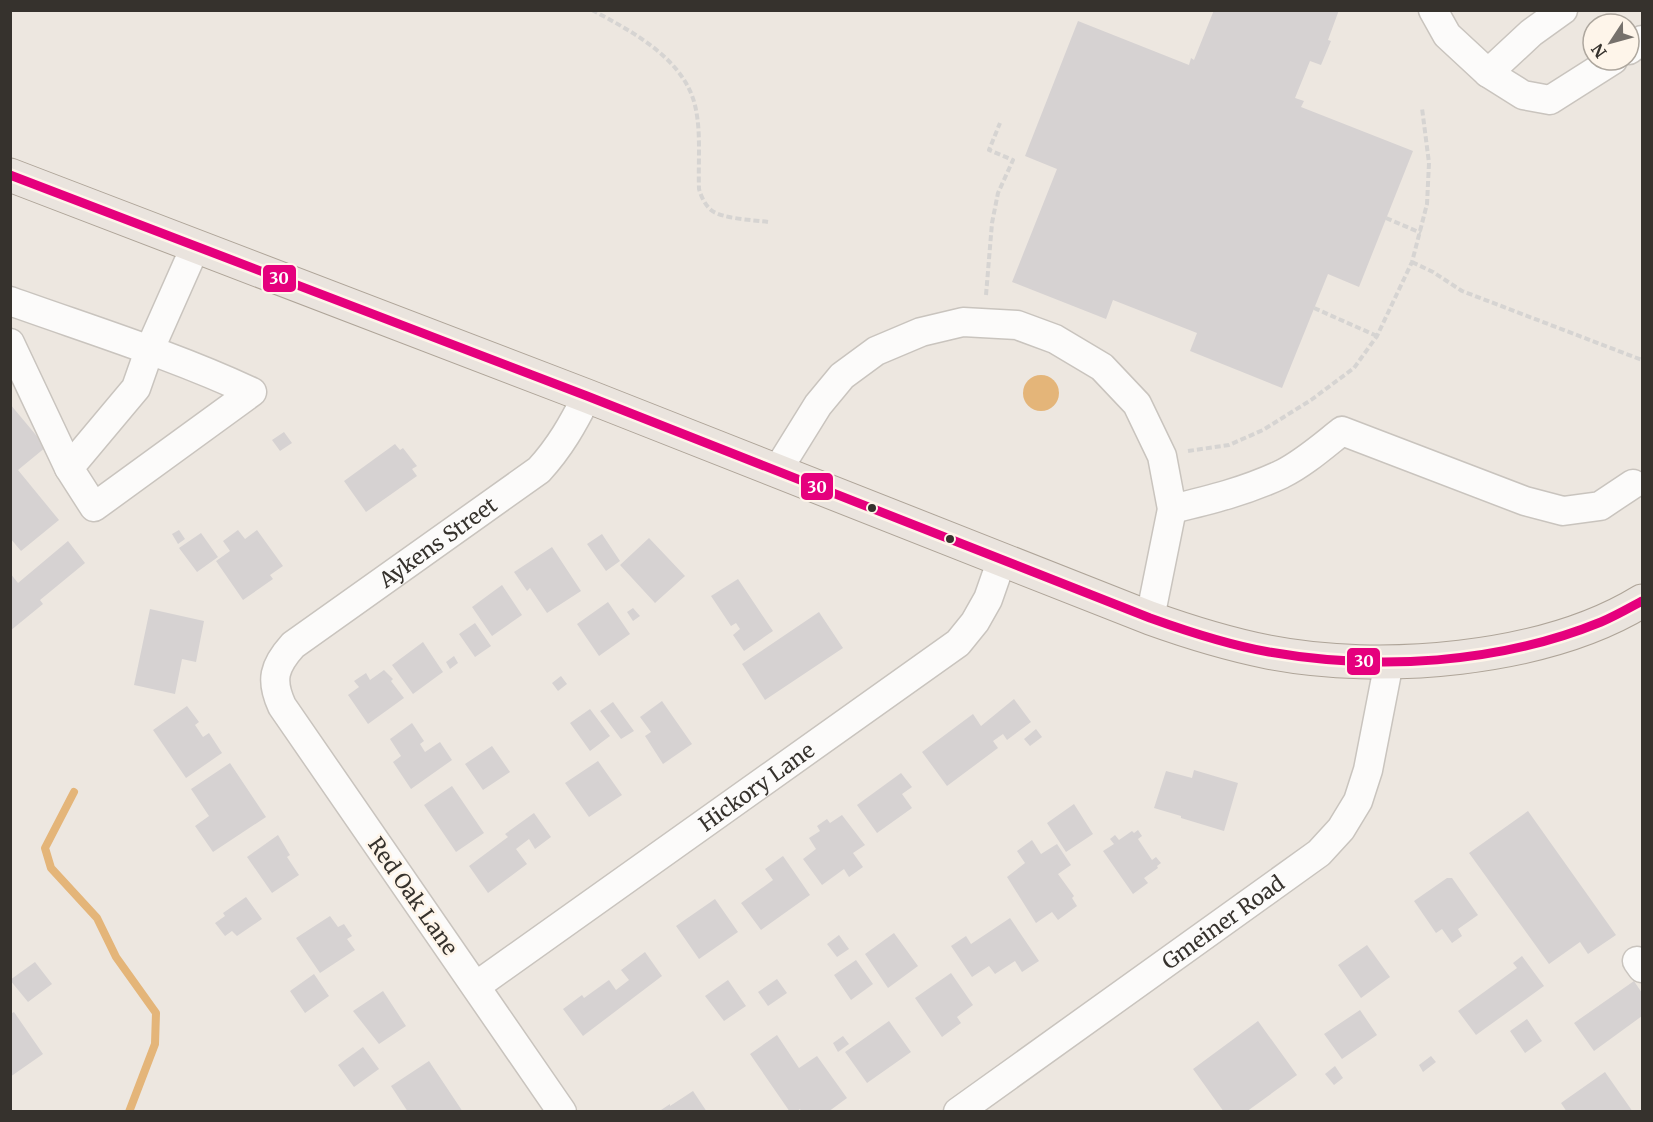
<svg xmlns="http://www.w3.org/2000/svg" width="1653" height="1122" font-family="Merriweather,serif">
	<rect width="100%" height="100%" fill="#ede7e0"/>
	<path fill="#e4b579" d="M1023 393a18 18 0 1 1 36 0a18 18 0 1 1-36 0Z"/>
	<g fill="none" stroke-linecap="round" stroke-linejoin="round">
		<path stroke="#e4b579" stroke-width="8" d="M74,792L45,848L51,868L97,918L116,957L156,1013L155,1044L129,1112"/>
	</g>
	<path fill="#d6d2d2" d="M1214,10H1339L1328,40L1331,41L1321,65L1310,61L1295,98L1304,101L1301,107L1413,151L1359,287L1328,274L1282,388L1190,351L1197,333L1113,300L1106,319L1012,282L1057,169L1025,156L1078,21L1189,65L1191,58L1194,60Z
		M10,404L46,447L18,470L59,520L21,551L10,538Z
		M284,432L292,443L280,451L272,440Z
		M395,444L400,450L403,448L417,466L412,469L417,476L366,512L344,481Z
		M179,530L185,539L178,544L172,534Z
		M238,530L245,539L257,530L283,566L270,575L273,579L243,600L216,561L230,551L223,541Z
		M201,533L218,557L197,572L179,548Z
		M602,534L620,561L606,571L587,544Z
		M649,538L685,576L655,603L620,565Z
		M68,541L85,563L40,600L43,604L10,631V573L18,583Z
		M552,547L581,591L547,613L530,588L527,591L514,572Z
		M738,579L773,631L744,651L733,635L740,629L736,623L731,626L711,596Z
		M502,585L522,615L492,636L472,607Z
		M608,602L630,634L599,656L577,624Z
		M633,608L640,616L633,621L627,612Z
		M150,609L204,621L196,662L182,659L175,694L134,685Z
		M819,612L843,648L765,700L742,664Z
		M475,623L491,646L475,657L459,634Z
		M423,642L443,672L413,694L392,665Z
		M454,656L458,663L450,669L446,662Z
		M384,670L393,679L391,681L404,698L368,724L348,695L359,687L354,681L366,673L370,680Z
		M561,676L567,684L558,691L552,683Z
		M1014,699L1031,722L1007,740L1003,734L993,741L998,748L947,786L922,752L973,714L981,726Z
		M662,701L692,744L663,764L645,736L651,732L640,717Z
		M613,702L634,731L621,739L600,711Z
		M187,706L199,722L195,725L203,737L209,733L222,753L186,778L153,730Z
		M590,709L610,736L590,751L570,723Z
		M412,723L424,741L420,744L425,752L440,742L452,760L411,789L393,762L401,756L390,739Z
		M1036,729L1042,737L1030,746L1024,739Z
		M492,746L510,772L483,790L465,764Z
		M598,761L622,795L589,817L565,783Z
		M230,763L266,817L213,852L195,826L209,816L191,789Z
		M1194,770L1238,783L1224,831L1181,818V816L1154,808L1166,771L1192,778Z
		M901,773L912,787L902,794L912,808L877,833L857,805Z
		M452,786L484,833L456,852L424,805Z
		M1074,804L1093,834L1066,852L1047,823Z
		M1528,811L1616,935L1588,954L1580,942L1549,964L1469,853Z
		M534,813L551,837L535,849L529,839L516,849L527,864L488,893L469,866L508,837L505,834Z
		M842,815L865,845L853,853L863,867L849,877L844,869L822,885L803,859L816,849L809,838L820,831L817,826L827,819L830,823Z
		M1138,830L1142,836L1138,839L1152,860L1156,857L1161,863L1157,866L1158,868L1144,878L1148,883L1133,894L1103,851L1114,844L1110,839L1115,835L1119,840L1132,831L1134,833Z
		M278,835L290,855L287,857L299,875L272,893L247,857Z
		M1032,840L1041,854L1057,844L1071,865L1058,874L1074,896L1072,898L1077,906L1058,920L1052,912L1036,923L1007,877L1025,863L1017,851Z
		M783,856L810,895L761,930L741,903L773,880L765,869Z
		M1447,878H1452L1478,915L1458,929L1462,936L1452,943L1442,929L1436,933L1414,901Z
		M246,897L262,919L237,936L232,931L225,936L215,923L225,916L223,913Z
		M715,899L738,932L699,959L676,926Z
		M330,916L338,927L344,924L352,936L347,939L355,950L320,973L296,938Z
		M1010,918L1039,961L1022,972L1015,961L995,974L989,966L972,977L951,946L966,936L971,944Z
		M894,933L918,966L888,988L865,954Z
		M839,935L849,949L837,957L827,944Z
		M1367,945L1390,977L1361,998L1338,965Z
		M645,952L662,976L583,1036L563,1009L582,995L584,998L609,980L616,990L629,980L621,970Z
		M1522,956L1544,986L1476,1035L1458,1011L1517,968L1513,963Z
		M856,960L873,984L851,1000L834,975Z
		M35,962L52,984L28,1002L10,980Z
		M951,973L973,1005L957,1017L961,1023L942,1037L915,998Z
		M314,974L329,996L305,1013L290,991Z
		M777,979L787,993L768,1006L758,992Z
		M728,980L746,1006L724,1021L705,996Z
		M1634,981L1642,993V1016L1594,1051L1574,1023Z
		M383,991L406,1026L379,1044L353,1011Z
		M1360,1010L1377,1035L1342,1059L1324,1034Z
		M14,1012L43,1054L10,1077V1014Z
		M1527,1019L1542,1041L1525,1053L1510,1031Z
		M889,1021L911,1052L867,1083L845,1052Z
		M1258,1021L1297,1075L1246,1112H1224L1193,1069Z
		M777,1035L799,1068L817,1056L847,1098L828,1112H802L800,1109L796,1112H790L750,1054Z
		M843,1036L849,1044L838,1052L833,1043Z
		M363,1047L379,1069L354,1087L338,1065Z
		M1431,1056L1436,1062L1423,1072L1419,1065Z
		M429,1061L463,1112H408L391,1086Z
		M1335,1066L1343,1078L1334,1085L1325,1074Z
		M1605,1072L1633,1112H1567L1561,1103Z
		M693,1091L707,1112H658L670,1104V1106Z"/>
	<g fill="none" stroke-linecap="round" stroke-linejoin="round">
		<g stroke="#c9c4be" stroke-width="31">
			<g id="minor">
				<path d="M1433,10L1447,35L1488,73L1523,95L1550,100L1613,60"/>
				<path d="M1629,50L1642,40"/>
				<path d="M1488,73L1531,33L1563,10"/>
				<path d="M10,301C91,330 175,356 252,392L94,507L69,468L136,388L149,351L196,245"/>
				<path d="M10,343L69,468"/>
				<path d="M777,471L818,405L842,376L876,351L921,332L963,322L1017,325L1055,339L1102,367L1137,404L1162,456L1172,509L1150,618"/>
				<path d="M1172,509C1210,500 1246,491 1282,474C1304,463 1323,446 1342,431L1525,501L1563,511L1600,506L1633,484"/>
				<path d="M1637,961L1642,968"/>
				<path id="s1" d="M476,986L958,643L975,622L988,599L1002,559"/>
				<path id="s2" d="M562,1112L282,706C270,680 274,666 293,645L539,470C560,447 573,424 587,396"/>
				<path id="s3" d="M958,1112L1319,853L1341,829L1358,801L1368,770L1389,662"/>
			</g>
		</g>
		<g stroke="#aea498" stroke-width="35">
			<path id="major" d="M10,175L587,396L1150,618C1189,632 1228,644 1268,652C1380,674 1544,661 1642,601"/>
		</g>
		<path stroke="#d6d4d2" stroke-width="4" stroke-dasharray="6 3" stroke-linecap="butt" d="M592,10C633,32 687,60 696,110C701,135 698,163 699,189C701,196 705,205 711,210C722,219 754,220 768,222
			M1386,218L1421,233
			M1412,262L1433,272L1462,291L1642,360
			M986,295L992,223L998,193L1013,160L989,150L1000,123
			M1314,308L1377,336
			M1188,451L1229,445L1263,430L1311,400L1354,368L1377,336L1412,262L1427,204L1429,163L1422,108"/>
		<use href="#minor" stroke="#fcfbfa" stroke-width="28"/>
		<use href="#major" stroke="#eae4de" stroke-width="33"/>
		<g stroke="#fef5ea" stroke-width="14">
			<path id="bus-1" d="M10,175L587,396L1150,618C1189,632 1228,645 1269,652C1378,671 1498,664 1601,622C1615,616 1629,608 1642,601"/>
		</g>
		<use href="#bus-1" stroke="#e5007d" stroke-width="9"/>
	</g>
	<g fill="#36322d" stroke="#fef5ea" stroke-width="2">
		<circle cx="872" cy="508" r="5"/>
		<circle cx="950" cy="539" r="5"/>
	</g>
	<g text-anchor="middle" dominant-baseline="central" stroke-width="5" stroke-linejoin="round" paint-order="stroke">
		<g font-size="21" fill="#36322d" stroke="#fef5ea">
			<text stroke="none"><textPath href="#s2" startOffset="738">Aykens Street</textPath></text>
			<text stroke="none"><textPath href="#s1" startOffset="344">Hickory Lane</textPath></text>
			<text transform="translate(413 896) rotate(55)">Red Oak Lane</text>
			<text stroke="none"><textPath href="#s3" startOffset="326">Gmeiner Road</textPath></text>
		</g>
	</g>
	<g stroke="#fef5ea" stroke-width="2">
		<rect x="262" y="264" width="35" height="29" rx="6" fill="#e5007d"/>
		<rect x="800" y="472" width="34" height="29" rx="6" fill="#e5007d"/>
		<rect x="1346" y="647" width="35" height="29" rx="6" fill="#e5007d"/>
	</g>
	<g font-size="16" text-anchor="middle" font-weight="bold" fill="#fff">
		<text x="279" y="284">30</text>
		<text x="817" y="493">30</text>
		<text x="1364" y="667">30</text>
	</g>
	<rect width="1653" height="1122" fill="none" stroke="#36322d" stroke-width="24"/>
	<g transform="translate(1611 42) rotate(234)"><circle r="28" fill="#fef5ea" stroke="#aea79e" stroke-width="1.5"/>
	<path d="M0-4.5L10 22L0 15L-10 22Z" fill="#76716c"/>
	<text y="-9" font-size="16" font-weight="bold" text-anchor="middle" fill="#36322d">N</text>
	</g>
</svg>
